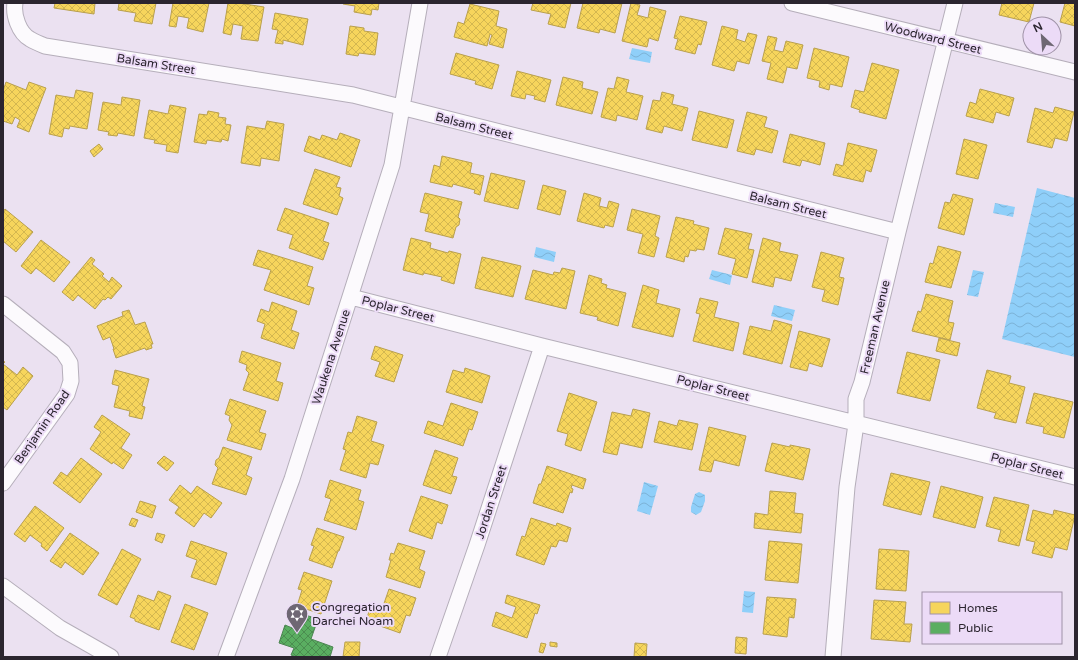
<svg xmlns="http://www.w3.org/2000/svg" width="1078" height="660" font-family="'Varela Round',sans-serif">
	<defs>
		<pattern id="water-waves" width="16" height="10" patternUnits="userSpaceOnUse"><rect width="16" height="10" fill="#8fcff9"/><path d="M0 5q4-4 8 0t8 0" fill="none" stroke="#7cb2d6"/></pattern>
		<pattern id="homes-cross-hatch" width="8" height="8" patternUnits="userSpaceOnUse"><rect width="8" height="8" fill="#f6d55c"/><path d="M0 0l8 8M0 8l8-8" fill="none" stroke="#d3b750"/></pattern>
		<pattern id="public-cross-hatch" width="8" height="8" patternUnits="userSpaceOnUse"><rect width="8" height="8" fill="#5aae61"/><path d="M0 0l8 8M0 8l8-8" fill="none" stroke="#4b8d50"/></pattern>
	</defs>
	<rect width="100%" height="100%" fill="#ebe1f1"/>
	<path fill="url(#water-waves)" d="M632,48L652,52L650,63L629,59Z
		M1037,188L1075,198V357L1002,339Z
		M995,203L1015,207L1013,217L993,213Z
		M536,247L556,252L554,262L534,257Z
		M712,270L732,275L730,285L709,279Z
		M973,270L984,272L978,297L967,295Z
		M774,305L795,310L792,321L771,316Z
		M644,482L658,486L650,515L637,511Z
		M699,492L705,495V501L701,512L696,515L691,512V507L695,494Z
		M744,591L755,592L753,613L742,612Z"/>
	<path fill="url(#homes-cross-hatch)" stroke="#b9a04e" d="M55,3H95L94,14L54,8Z
		M119,3H156L152,24L134,21L136,13L118,10Z
		M173,3H209L203,32L187,28L189,18L178,16L176,27L169,26Z
		M228,3H238L264,7L258,41L241,39L243,26L233,24L231,35L223,33Z
		M343,3H379L378,10L372,9L371,15L354,12L355,6L343,4Z
		M533,3H571L565,28L548,24L551,14L531,10Z
		M583,3H622L615,33L600,29L599,33L577,28Z
		M631,3L640,5L637,15L648,18L650,7L666,11L658,41L649,38L647,47L622,41Z
		M1002,3H1034L1029,22L999,15Z
		M1065,3H1075V26L1060,22Z
		M470,4L499,11L496,26L507,29L503,48L489,44L492,35L490,34L487,46L454,37L458,22L464,24Z
		M275,13L308,19L303,45L283,40V44L275,43L278,30L272,29Z
		M680,16L707,22L701,45L698,44L695,54L675,49L678,39L674,38Z
		M350,26L364,28V31L378,33L375,55L359,53L358,56L346,54Z
		M722,26L738,30L736,39L745,42L748,33L757,35L749,64L737,61L734,71L712,65Z
		M768,36L777,38L774,50L783,52L786,41L803,45L797,69L787,67L783,83L767,79L771,63L762,61Z
		M814,48L849,57L842,87L830,84L829,90L819,87L820,81L807,78Z
		M456,53L499,65L492,89L475,84L476,81L450,74Z
		M872,63L899,70L886,119L859,112L860,110L851,107L855,90L864,92Z
		M517,71L551,80L545,102L534,99L535,96L526,94L525,99L511,96Z
		M563,77L583,82L582,88L598,92L592,114L556,105Z
		M617,77L629,80L626,92L643,96L637,120L617,115L616,121L601,117L608,88L614,89Z
		M6,82L26,90L29,82L46,88L29,132L17,127L20,120L15,117L12,124L3,121V91Z
		M980,89L1014,98L1009,116L996,112L993,123L966,116L970,102L976,104Z
		M76,90L93,93L87,129L70,126L69,129L64,128L62,137L49,134L56,95L74,98Z
		M662,92L674,95L672,104L688,108L682,131L664,126L662,133L646,129L653,100L660,101Z
		M122,97L140,100L134,136L118,133L117,136L108,135L109,132L98,130L103,102L121,105Z
		M170,105L186,108L178,153L166,151L167,145L154,143L155,140L144,138L149,110L168,114Z
		M1055,107L1074,112L1067,141L1055,138L1052,148L1027,142L1035,108L1053,113Z
		M208,111L219,113L218,117L226,118L225,124L231,125L228,141L222,139L221,142L207,140L206,144L194,142L199,114L207,115Z
		M699,111L734,120L727,148L692,140Z
		M747,112L767,117L764,127L778,131L772,153L756,149L754,155L737,151Z
		M267,121L284,124L279,161L261,158L260,166L241,163L247,126L265,129Z
		M340,133L360,140L351,167L304,151L309,136L320,140L322,135L337,140Z
		M790,134L825,143L820,165L802,160L800,166L783,162Z
		M964,139L987,145L978,179L956,174Z
		M848,143L877,150L871,172L866,170L863,182L833,175L836,164L843,166Z
		M99,144L103,149L94,157L90,151Z
		M442,156L472,163L470,173L484,176L480,195L474,193L475,190L453,184L452,187L430,182L434,165L440,167Z
		M315,169L340,177L336,187L341,188L339,196L343,198L337,215L303,204Z
		M491,173L525,181L518,209L484,201Z
		M543,185L566,191L560,215L537,209Z
		M425,193L462,202L458,217L460,219L459,225L456,227L453,238L425,231L429,214L420,212Z
		M584,193L601,198L599,206L607,208L609,201L619,204L613,227L605,225L604,228L577,221Z
		M953,194L973,199L964,235L938,228L945,202L950,203Z
		M285,208L329,223L323,241L329,243L323,260L289,248L293,235L277,230Z
		M5,209L33,232L16,252L3,241V212Z
		M632,209L660,216L655,236L659,238L654,257L638,253L643,234L627,230Z
		M676,217L694,221L693,224L709,228L704,250L697,249L696,251L690,250L688,257L685,256L684,262L666,257Z
		M725,228L752,234L748,249L754,250L747,278L732,274L736,259L718,254Z
		M411,238L431,243L430,248L448,253L449,251L461,254L454,284L441,280L442,277L424,273L423,275L403,270Z
		M763,238L781,243L779,251L798,255L791,281L775,277L773,287L752,282Z
		M41,240L70,262L54,282L36,268L31,274L21,266Z
		M938,246L961,252L951,288L925,282L930,263L933,264Z
		M258,250L313,267L307,286L314,288L309,305L264,290L271,270L253,265Z
		M821,252L844,258L839,277L844,278L838,305L822,301L825,290L812,287Z
		M91,257L95,260L92,264L104,274L102,276L109,282L112,277L122,286L111,299L108,297L105,300L103,299L95,309L78,295L73,301L62,292Z
		M482,257L521,266L513,297L475,288Z
		M562,268L575,271L566,309L525,299L533,270L553,275L554,272L560,273Z
		M589,275L602,279L601,283L607,285L606,288L626,293L618,326L597,320L598,317L580,313Z
		M643,285L659,290L656,303L680,309L673,337L632,327Z
		M926,294L953,301L948,322L954,323L950,340L912,331L918,311L921,312Z
		M700,298L718,302L714,317L739,323L733,351L693,341L700,314L696,313Z
		M272,302L297,311L291,330L299,333L294,349L261,338L265,324L257,321L261,309L269,312Z
		M129,310L135,325L145,322L153,344H151L152,348L146,350L145,348L116,358L113,349H114L110,337L103,340L97,326L123,316L122,312Z
		M774,320L792,325L782,364L743,354L750,326L771,331Z
		M799,331L830,339L822,367L809,363L807,371L790,367Z
		M939,338L960,343L957,356L936,351Z
		M375,346L403,355L394,382L375,376L380,362L371,359Z
		M242,351L281,363L276,381L283,383L278,401L243,390L249,373L246,370L247,365L239,362Z
		M907,352L940,360L930,401L897,393Z
		M3,361L5,362L3,364L17,375L23,367L33,376L7,410L3,407Z
		M465,368L490,376L482,403L446,392L453,370L464,373Z
		M115,370L149,379L142,406L145,407L142,419L129,416L130,411L114,407L119,386L112,384Z
		M987,370L1011,376L1009,383L1025,387L1016,423L994,418L996,413L977,408Z
		M569,393L597,402L581,451L565,445L568,434L557,431Z
		M1034,393L1073,402L1064,438L1043,433L1044,427L1026,423Z
		M230,399L266,411L259,432L266,434L261,450L227,440L232,425L229,420L230,416L225,414Z
		M451,403L478,412L472,430L469,429L463,446L424,433L428,421L443,426Z
		M633,409L650,413L642,448L620,443L617,455L603,452L612,412L631,416Z
		M102,415L130,434L121,448L132,455L123,469L113,462L112,464L90,449L101,432L94,427Z
		M357,416L377,422L371,441L384,445L378,465L370,463L366,478L340,470L346,450L343,449L348,432L352,433Z
		M679,420L698,424L692,450L654,442L659,421L677,426Z
		M709,427L746,436L739,466L714,460L711,472L699,470Z
		M772,443L790,447V445L810,449L803,480L765,471Z
		M223,447L252,457L246,475L252,478L246,495L212,484L218,468L215,465L216,460L219,458Z
		M435,450L458,458L452,476L457,477L451,494L423,485Z
		M164,456L174,463L167,471L157,463Z
		M81,458L102,474L80,503L53,483L61,472L67,476Z
		M547,466L586,479L583,489L572,485L571,488L573,489L572,493L570,492L563,513L533,503L539,484H541Z
		M891,473L930,482L921,515L883,505Z
		M330,480L361,490L358,500L364,502L356,530L324,520L331,499L325,497Z
		M180,485L191,494L197,486L222,503L211,518L204,513L194,527L175,513L179,507L169,500Z
		M941,486L983,497L975,528L933,517Z
		M770,491L796,493L794,513L803,514L801,533L754,528L755,513L768,515Z
		M421,496L448,505L442,524L437,522L432,539L409,531Z
		M994,497L1029,505L1019,546L998,541L1001,530L986,526Z
		M140,501L156,506L152,518L136,512Z
		M35,506L64,528L47,551L41,546L42,544L30,535L25,542L14,534Z
		M1033,510L1053,515L1054,510L1075,515L1067,550L1055,547L1052,558L1032,553L1035,542L1026,540Z
		M132,518L138,520L135,527L129,525Z
		M531,518L556,526L557,523L571,528L567,542L559,540L556,547L551,546L544,565L516,555L522,536L525,537Z
		M317,528L344,537L339,551H338L332,568L309,560L314,546L311,545Z
		M70,533L99,553L83,575L65,562L61,568L50,561Z
		M157,533L165,535L162,543L155,540Z
		M191,541L227,553L216,585L191,577L197,560L186,556Z
		M769,541L802,544L798,583L765,580Z
		M398,543L425,551L419,569L425,572L420,588L386,577L391,560H389L391,553L394,554Z
		M122,549L141,559L117,605L98,595Z
		M879,549L909,551L906,591L876,589Z
		M304,572L332,581L321,614L297,606L302,590L298,589Z
		M389,589L416,598L410,616L406,615L400,633L366,621L370,608L381,612Z
		M158,591L171,596L159,630L135,621V619L130,617L138,595L154,601Z
		M507,595L540,605L537,614L535,613L527,638L492,626L496,612L512,618L516,607L505,603Z
		M767,597L796,599L794,618L789,617L787,637L763,634Z
		M874,600L906,602L904,624H912L910,642L871,639Z
		M185,604L208,613L194,650L171,642Z
		M736,637L747,638L746,654L735,653Z
		M345,642H360L359,657H343Z
		M550,642L557,643V647L550,646Z
		M541,643L546,644L543,653L539,652Z
		M635,643L647,644L646,657H634Z"/>
	<path fill="url(#public-cross-hatch)" stroke="#4c8552" d="M302,614L318,619L311,639L333,647L330,657H296L291,655L294,648L279,643L285,625L297,630Z"/>
	<g fill="none" stroke-linecap="round" stroke-linejoin="round">
		<g stroke="#b5aeba" stroke-width="17">
			<path id="minor" d="M15,3C13,15 19,33 30,39C35,42 40,44 45,46L353,95L898,232
				M792,3L1075,72
				M351,297L542,346L1075,477
				M3,304L63,352L70,363L71,381L67,394L3,483
				M3,586L60,628L111,657
				M226,657L292,479L392,165L420,3
				M438,657L477,545L542,346
				M833,657L847,487L856,424V399L862,382L898,232L955,3"/>
		</g>
		<use href="#minor" stroke="#fcfafd" stroke-width="15"/>
	</g>
	<defs>
		<g id="synagogue-pin" transform="scale(1.15)"><path d="M0 17L-7.5 6A9.5 9.5 0 1 1 7.5 6Z" fill="#6e6773" stroke="#ecdbf7"/><path d="M0-6.5L5.6 3.2H-5.6ZM0 6.5L5.6-3.2H-5.6Z" fill="#fff"/></g>
	</defs>
	<g fill-rule="evenodd">
		<use href="#synagogue-pin" x="297" y="614"/>
	</g>
	<g text-anchor="middle" dominant-baseline="central" stroke-width="4" stroke-linejoin="round" paint-order="stroke">
		<g font-size="12" fill="#2b252f" stroke="#ecdbf7">
			<text transform="translate(933 38) rotate(14)">Woodward Street</text>
			<text transform="translate(156 64) rotate(9)">Balsam Street</text>
			<text transform="translate(474 126) rotate(14)">Balsam Street</text>
			<text transform="translate(788 205) rotate(14)">Balsam Street</text>
			<text transform="translate(398 309) rotate(14)">Poplar Street</text>
			<text transform="translate(875 327) rotate(-77)">Freeman Avenue</text>
			<text transform="translate(331 357) rotate(-72)">Waukena Avenue</text>
			<text transform="translate(713 388) rotate(14)">Poplar Street</text>
			<text transform="translate(42 427) rotate(-55)">Benjamin Road</text>
			<text transform="translate(1027 466) rotate(14)">Poplar Street</text>
			<text transform="translate(491 502) rotate(-72)">Jordan Street</text>
		</g>
		<g font-size="12" fill="#2b252f" stroke="#ecdbf7" text-anchor="start">
			<text x="312" y="607">Congregation<tspan x="312" dy="14">Darchei Noam</tspan></text>
		</g>
	</g>
	<rect width="1078" height="660" fill="none" stroke="#2b252f" stroke-width="8"/>
	<rect x="922" y="592" width="140" height="52" fill="#ecdbf7" stroke="#9f92a7"/>
	<rect x="930" y="602" width="20" height="12" fill="#f6d55c" stroke="#9f92a7"/>
	<text x="958" y="612" font-size="12" fill="#2b252f">Homes</text>
	<rect x="930" y="622" width="20" height="12" fill="#5aae61" stroke="#9f92a7"/>
	<text x="958" y="632" font-size="12" fill="#2b252f">Public</text>
	<g transform="translate(1042 36) rotate(334)"><circle r="19" fill="#ecdbf7" stroke="#9f92a7"/>
	<path d="M0-3L7 15L0 10L-7 15Z" fill="#6e6773"/>
	<text y="-6" font-size="11" font-weight="bold" text-anchor="middle" fill="#2b252f">N</text>
	</g>
</svg>
